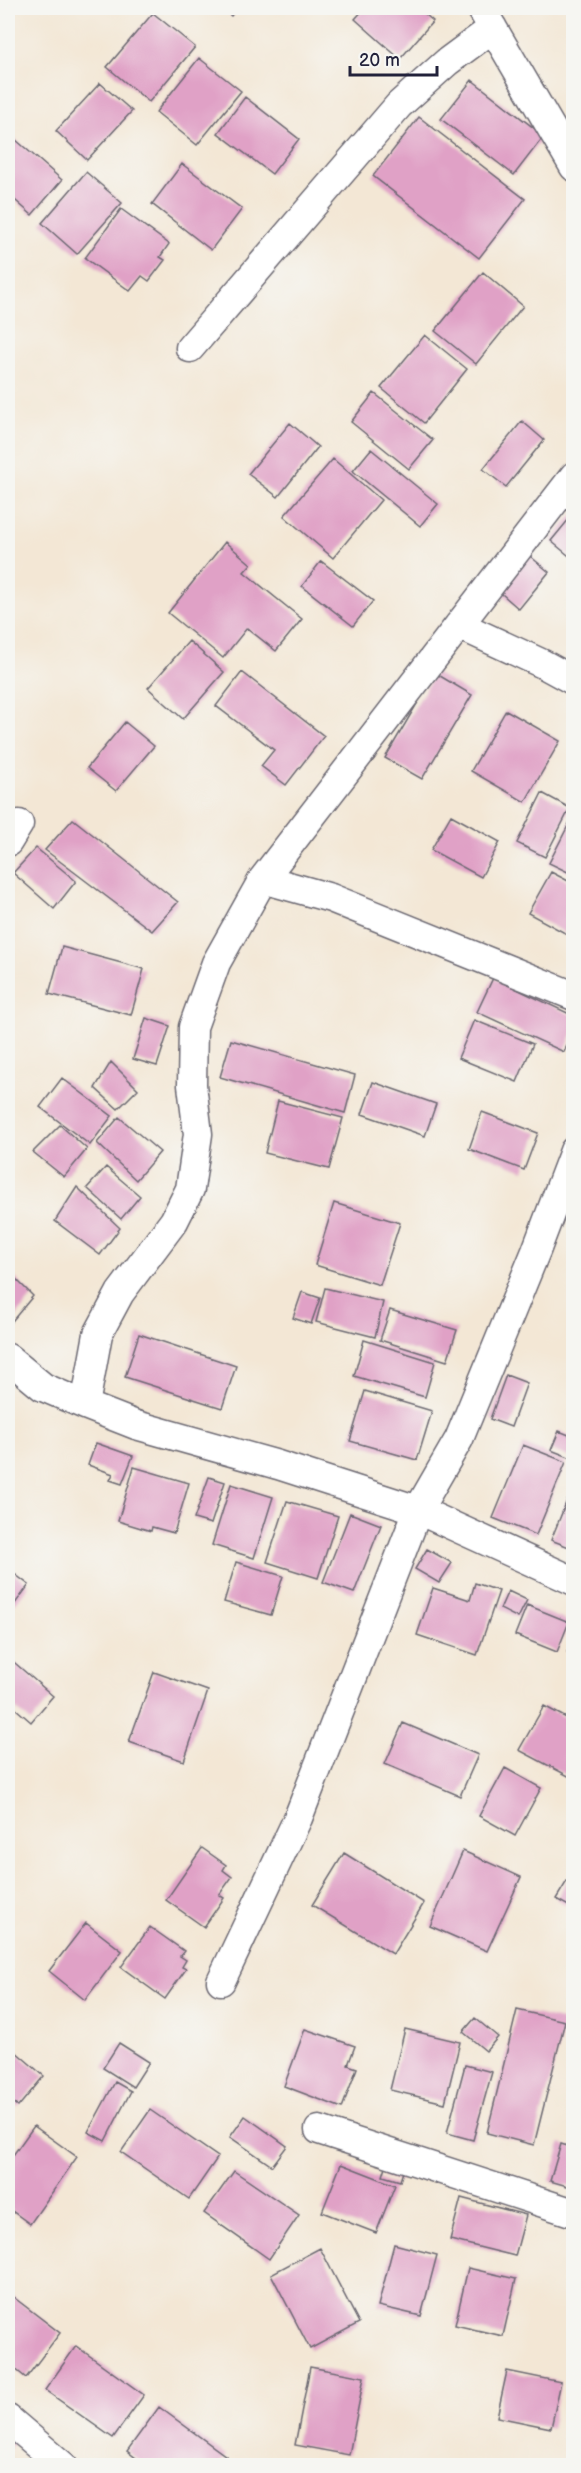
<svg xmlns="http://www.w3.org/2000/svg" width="581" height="2473" font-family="'Balsamiq Sans',sans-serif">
	<rect width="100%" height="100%" fill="#f6f6f2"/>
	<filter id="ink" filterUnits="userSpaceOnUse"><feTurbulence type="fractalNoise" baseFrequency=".0167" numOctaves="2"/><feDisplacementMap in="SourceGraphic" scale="12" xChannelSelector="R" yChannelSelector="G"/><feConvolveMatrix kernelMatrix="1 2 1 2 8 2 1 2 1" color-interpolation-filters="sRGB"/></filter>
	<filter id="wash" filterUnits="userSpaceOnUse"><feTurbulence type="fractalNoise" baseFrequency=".008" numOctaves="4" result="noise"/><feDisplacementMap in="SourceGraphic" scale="24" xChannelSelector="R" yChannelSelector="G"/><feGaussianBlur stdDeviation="1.35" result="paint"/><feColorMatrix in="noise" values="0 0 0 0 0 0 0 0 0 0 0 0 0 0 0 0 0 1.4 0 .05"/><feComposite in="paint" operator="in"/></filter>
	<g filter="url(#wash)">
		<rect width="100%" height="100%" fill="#f3e7d5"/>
		<g id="blocks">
			<path fill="#e0a1c6" d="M221,8H237L231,16Z
				M365,8H418L433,21L400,59L355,19Z
				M153,13L195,47L149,102L107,67Z
				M199,58L241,91L197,145L156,112Z
				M472,80L544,136L514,175L441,119Z
				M100,83L132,111L87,160L56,131Z
				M245,97L299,139L272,174L218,133Z
				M419,117L525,199L479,258L373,176Z
				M8,133L62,180L32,215L8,194Z
				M182,164L242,209L211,250L152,204Z
				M86,172L122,203L77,254L42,223Z
				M121,209L169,244L160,257L165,260L149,281L142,276L130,291L85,258Z
				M483,272L523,306L476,364L435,331Z
				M425,335L467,369L424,423L381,388Z
				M374,393L433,440L409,469L351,422Z
				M522,421L544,440L506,487L483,469Z
				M290,423L318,447L278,497L248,474Z
				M371,449L438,504L420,526L353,471Z
				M333,459L381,500L333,558L284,516Z
				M574,513V560L551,541Z
				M225,542L251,564L244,572L302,619L276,651L247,628L223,658L168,613Z
				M524,551L549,572L519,609L494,587Z
				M321,561L373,601L353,626L302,586Z
				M189,641L224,672L183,719L148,688Z
				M242,672L324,736L286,785L261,766L274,750L216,706Z
				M435,673L472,695L422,779L385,758Z
				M506,710L560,741L525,802L471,771Z
				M125,722L154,746L116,791L87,768Z
				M542,793L570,808L545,857L517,843Z
				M574,814V875L549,863Z
				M451,815L500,842L481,877L431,850Z
				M73,819L178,902L152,931L45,850Z
				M36,848L76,881L54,909L13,873Z
				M551,872L574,884V938L528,913Z
				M12,941L9,967L8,966V942Z
				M62,947L144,969L131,1015L49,994Z
				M493,978L574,1016V1031L564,1052L477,1012Z
				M146,1018L170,1026L157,1066L133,1059Z
				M474,1020L533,1044L517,1082L458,1058Z
				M231,1040L355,1075L345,1113L220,1077Z
				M111,1062L138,1089L118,1109L95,1088Z
				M62,1078L112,1116L90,1145L40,1107Z
				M373,1082L436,1104L425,1136L362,1114Z
				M278,1101L343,1118L329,1169L265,1153Z
				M482,1112L538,1133L524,1170L469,1149Z
				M119,1117L160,1152L136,1180L97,1143Z
				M60,1125L87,1149L64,1177L33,1152Z
				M106,1167L140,1196L121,1219L87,1188Z
				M77,1187L120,1228L100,1255L55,1221Z
				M334,1203L400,1223L380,1285L315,1265Z
				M12,1275L33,1296L8,1326V1281Z
				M325,1288L383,1302L375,1337L316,1322Z
				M302,1292L320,1298L311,1324L293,1318Z
				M390,1310L457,1330L447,1361L380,1340Z
				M139,1334L236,1366L222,1408L125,1377Z
				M364,1340L435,1362L425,1397L354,1376Z
				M506,1375L527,1383L511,1427L490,1419Z
				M365,1391L432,1411L417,1460L350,1441Z
				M559,1431L574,1437V1459L551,1450Z
				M96,1443L133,1456L122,1484L110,1480L113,1474L88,1465Z
				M523,1445L566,1462L536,1535L493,1518Z
				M134,1467L189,1483L174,1533L152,1527L151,1531L118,1521Z
				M209,1477L225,1482L211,1524L194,1519Z
				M231,1484L273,1497L254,1558L212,1545Z
				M568,1498L574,1500V1549L551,1540Z
				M287,1501L338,1516L318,1578L267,1562Z
				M350,1513L381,1525L354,1593L323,1582Z
				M427,1549L452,1563L439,1583L415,1569Z
				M236,1562L283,1576L271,1615L224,1602Z
				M8,1569L29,1585L8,1613Z
				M475,1583L499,1591L477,1655L417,1635L433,1588L470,1600Z
				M508,1591L527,1600L518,1618L500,1609Z
				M527,1605L569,1622L557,1652L515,1635Z
				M574,1639V1655L567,1652Z
				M8,1657L53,1696L31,1722L8,1702Z
				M154,1672L208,1691L184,1761L129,1742Z
				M544,1706L574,1722V1779L519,1750Z
				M403,1723L478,1755L460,1796L385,1764Z
				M505,1768L541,1788L515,1836L479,1816Z
				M202,1848L226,1865L223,1870L232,1877L219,1895L224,1898L204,1927L166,1900Z
				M463,1851L521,1877L487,1951L430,1926Z
				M344,1853L424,1903L393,1954L312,1905Z
				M567,1881L574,1885V1909L556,1899Z
				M86,1923L122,1951L85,2000L49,1971Z
				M150,1927L184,1951L180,1956L186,1960L182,1967L186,1969L165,1999L121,1967Z
				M517,2010L565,2021L534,2145L487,2133Z
				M475,2018L498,2037L486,2051L463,2032Z
				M305,2029L355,2046L348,2065L357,2068L342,2108L284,2086Z
				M405,2029L460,2042L445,2103L390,2090Z
				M119,2043L149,2062L133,2087L103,2068Z
				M8,2045L44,2076L18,2107L8,2098Z
				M465,2065L492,2072L473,2140L447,2133Z
				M115,2082L131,2091L105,2141L88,2132Z
				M150,2110L218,2157L189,2199L121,2152Z
				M245,2116L287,2146L272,2166L230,2137Z
				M34,2126L77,2157L30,2224L8,2208V2162Z
				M561,2144L574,2148V2188L550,2181Z
				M388,2160L405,2165L400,2181L383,2176Z
				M341,2164L395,2185L376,2233L322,2212Z
				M234,2171L299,2215L269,2259L204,2213Z
				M461,2198L526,2215L515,2256L450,2240Z
				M394,2244L437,2255L421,2316L378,2306Z
				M320,2248L359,2323L310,2349L271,2274Z
				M468,2268L516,2279L503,2336L455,2325Z
				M8,2293L60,2333L26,2378L8,2363Z
				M76,2346L144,2395L113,2438L45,2390Z
				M310,2367L364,2377L349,2455L295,2445Z
				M507,2371L561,2382L551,2428L497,2417Z
				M159,2407L226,2456L218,2466H146L127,2451Z
				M8,2438L13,2443L8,2450Z
				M292,2460L308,2465V2466H291Z"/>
		</g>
	</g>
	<g filter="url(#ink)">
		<use href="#blocks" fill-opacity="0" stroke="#6b6771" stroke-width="1.5"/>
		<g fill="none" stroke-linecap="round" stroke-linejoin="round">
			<g stroke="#6b6771" stroke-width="31">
				<path id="minor" d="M481,8L574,167
					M190,348L399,105L447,62L493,28
					M574,476L263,879L216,963L193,1027L192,1085L198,1134L190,1189L174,1221L120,1293L98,1334L85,1405L136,1425L278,1465L418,1510L574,1581
					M459,625L543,664L574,681
					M8,842L19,824
					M263,879L331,898L574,996
					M8,1358L43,1387L85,1405
					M221,1981L298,1818L418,1510L459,1439L536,1251L574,1151
					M319,2130L574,2213
					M8,2419L63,2466"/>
			</g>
			<use href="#minor" stroke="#fff" stroke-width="28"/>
		</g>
	</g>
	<rect width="581" height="2473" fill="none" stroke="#f6f6f2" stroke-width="30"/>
	<path d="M350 66v9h87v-9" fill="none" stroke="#22223b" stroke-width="3"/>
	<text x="359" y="66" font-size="18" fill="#22223b" stroke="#f6f6f2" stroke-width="4.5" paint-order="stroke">20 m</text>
</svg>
